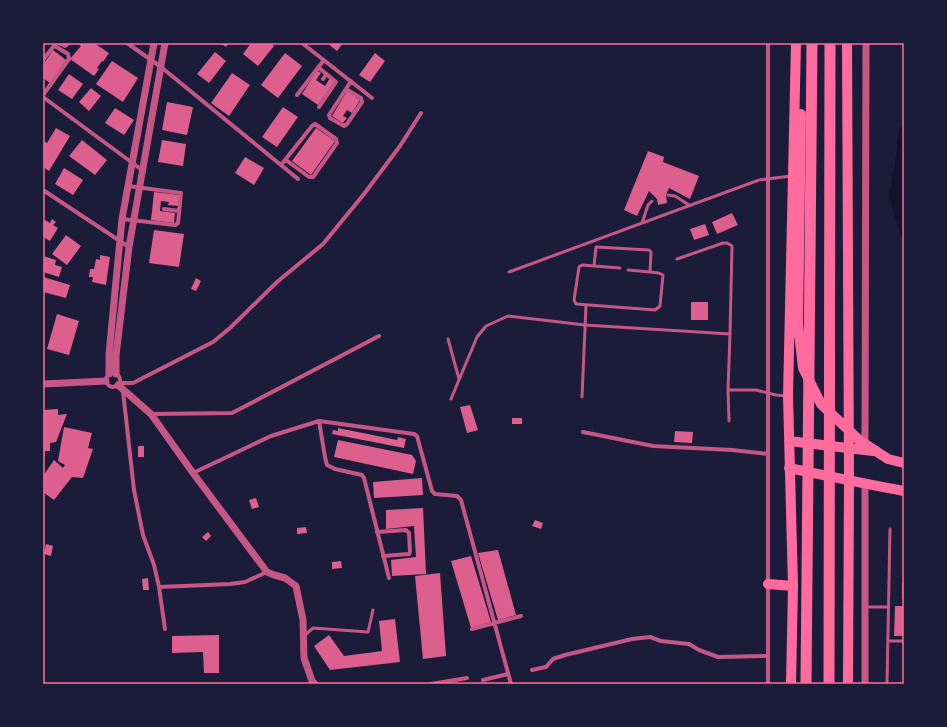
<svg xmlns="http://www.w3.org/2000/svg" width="947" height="727" font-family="Commissioner,sans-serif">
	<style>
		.water { fill: #12122b }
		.building { fill: #dd5f8e }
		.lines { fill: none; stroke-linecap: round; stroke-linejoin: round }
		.service { stroke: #c65784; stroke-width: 3 }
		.minor { stroke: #c65784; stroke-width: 4 }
		.tertiary { stroke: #c65784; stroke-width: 7 }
		.trunk { stroke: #ff6b9d; stroke-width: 10 }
		.motorway { stroke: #ff6b9d; stroke-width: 11 }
		.neatline { fill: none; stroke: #ff6b9d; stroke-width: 1.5 }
	</style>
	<rect width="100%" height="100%" fill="#1b1b3a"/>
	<path class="water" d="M904 124V247L889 196 895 163 899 129Z"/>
	<path class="building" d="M81 43H94L109 53 103 62 102 61 97 68 99 69 94 76 70 59 81 46 79 45Z
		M220 43H229L226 47Z
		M251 43H271L274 46 258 66 243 54Z
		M327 43H343L337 51Z
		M53 50 66 60 50 83 43 78V65Z
		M215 52 226 61 209 83 197 74Z
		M285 53 302 66 278 98 261 85Z
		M375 53 385 61 370 82 359 75Z
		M112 61 138 78 123 102 96 84Z
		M317 71 321 73 316 80 325 86 330 78 334 82 318 105 302 94Z
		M232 73 250 85 229 116 211 103Z
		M69 74 83 84 72 99 58 90Z
		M91 88 101 96 89 111 79 102Z
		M347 91 360 100 352 113 347 110 343 116 347 118 343 123 332 116Z
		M167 102 193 107 187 135 162 130Z
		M283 107 298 117 277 147 262 137Z
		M115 108 134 120 124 135 105 123Z
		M56 128 70 136 49 171 43 167V141L47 143Z
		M316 128 335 141 311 175 292 161Z
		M82 140 107 160 95 175 69 156Z
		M162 140 186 144 183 166 158 162Z
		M648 151 664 157 663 162 699 176 690 199 669 188 666 195 667 203 658 205 657 199 649 191 637 216 624 210Z
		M245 157 264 168 254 185 235 173Z
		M64 168 83 180 73 195 55 184Z
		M154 192 180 195 179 206 168 205 169 202 161 201 160 211 175 213 174 223 151 220Z
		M732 213 738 225 717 234 712 222Z
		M52 219 56 222 53 225 58 228 50 241 43 237V223L45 220 50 223Z
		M705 224 709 235 694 240 690 229Z
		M154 230 184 234 179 267 149 263Z
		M66 235 81 246 67 265 52 254Z
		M100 255 110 257 106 285 92 282 93 277H89L90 269H94L96 259 100 260Z
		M43 256 56 260 55 265 62 267 59 277 43 272Z
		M43 277 70 285 66 298 43 292Z
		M196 278 201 281 196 291 191 289Z
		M691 302H708V320H691Z
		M57 314 79 321 69 355 47 349Z
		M470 405 478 430 467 433 460 407Z
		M58 409V415L67 414 56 442 50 443V451H45V456H43V410Z
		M512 418H522V424H512Z
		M64 427 92 433 88 448 93 449 83 478 72 477 54 500 43 492V476L54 460 63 468 65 465 58 461Z
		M338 428 397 440 398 437 406 439 404 448 332 434 333 430 338 431Z
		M675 431 693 432 692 443 674 442Z
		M338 440 412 455 416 461 413 474 334 457Z
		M138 446H144V457H138Z
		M422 478 423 495 374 498 373 482Z
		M256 498 259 507 252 509 249 500Z
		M423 508 426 574 392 576 391 560 416 557 414 526 386 529V510Z
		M535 520 543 523 541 529 532 526Z
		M306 527 307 533 297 534V528Z
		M208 532 211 536 206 541 202 537Z
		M46 544 53 546 51 556 44 554Z
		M498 550 516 615 498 620 478 553Z
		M471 556 491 622 471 628 451 561Z
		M341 561 342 568 332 569V562Z
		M440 573 446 656 423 659 415 576Z
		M148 578 149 590H143L142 579Z
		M902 583H904V599H902Z
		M895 606H904V636H894Z
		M395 619 400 662 330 670 314 646 329 635 344 656 382 651 379 621Z
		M219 635V673H204L203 652 172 653V636Z"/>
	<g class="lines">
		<path class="service" d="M668 195 675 196 689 205
			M642 223 648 205 652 201
			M596 247 649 250 651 252 650 272 659 273 663 275 660 306 655 310 576 304 574 300 579 267 582 265 594 266Z
			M677 259 723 243H727L732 246 730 334
			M594 266 620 268
			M628 270 650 272
			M509 272 759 180 791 176
			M448 339 459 379
			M728 390 729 421
			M582 397 586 305
			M451 399 477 337 486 326 508 316 585 325 730 334 728 390H756L776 395 787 396
			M865 607H888
			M305 635 313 628 368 632 373 610
			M888 641H904
			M887 684 890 529"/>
		<path class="minor" d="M59 43 65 46 69 43
			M127 43 161 67 298 179
			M302 43 372 98
			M768 43V684
			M43 60 53 47 55 46 68 54 69 59 43 95
			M318 67 336 82 319 107
			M323 79 327 74
			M346 89 361 98 362 102 347 124 344 126 330 118 329 115 346 89 351 81
			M297 95 324 60
			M43 97 142 170
			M281 165 312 126 315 124 336 139 337 143 313 177H309L286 160
			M43 190 129 247
			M164 209 179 211
			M122 219 175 225 178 223 181 193 128 186
			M106 380a7 7 0 1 1 14 0a7 7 0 1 1-14 0Z
			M120 383H133L213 342 230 328 277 282 323 244 364 194 400 146 421 113
			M123 391 134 490 143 535 154 565 159 587 165 629
			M151 414 232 413 379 336
			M319 421 325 457 327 465 335 469 362 475 364 478 389 578
			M583 432 653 446 732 450 768 454
			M193 473 271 436 319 421 414 434 417 436 432 491 435 494 457 496 461 500 511 684
			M377 532 406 530 409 533 410 552 409 554 383 556
			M159 587 230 584 245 582 267 572
			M472 629 521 616
			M532 670 546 667 553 659 565 655 632 639 650 637 661 641 689 644 699 650 718 657 768 656
			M483 680 508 674
			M431 684 467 678"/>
		<path class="tertiary" d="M109 374V354L122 219 154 43
			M116 374V355L129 247 165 43
			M43 384 106 381
			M118 385 151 414 193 473 267 572 274 575 285 578 296 586 303 620 304 658 312 681 315 684
			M865 446 866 43
			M865 484V684"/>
		<path class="trunk" d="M847 43 849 480 848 684
			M801 114 798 324 803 368 821 404 859 440 888 459 904 463
			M789 441 873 451
			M789 468C828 476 866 484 904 491
			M768 584 793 586
			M791 684 793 586 788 396 796 43"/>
		<path class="motorway" d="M806 684 812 43
			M829 684 830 43"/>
	</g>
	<rect width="947" height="727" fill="none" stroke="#1b1b3a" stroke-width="88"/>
	<rect x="44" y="44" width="859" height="639" class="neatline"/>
</svg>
